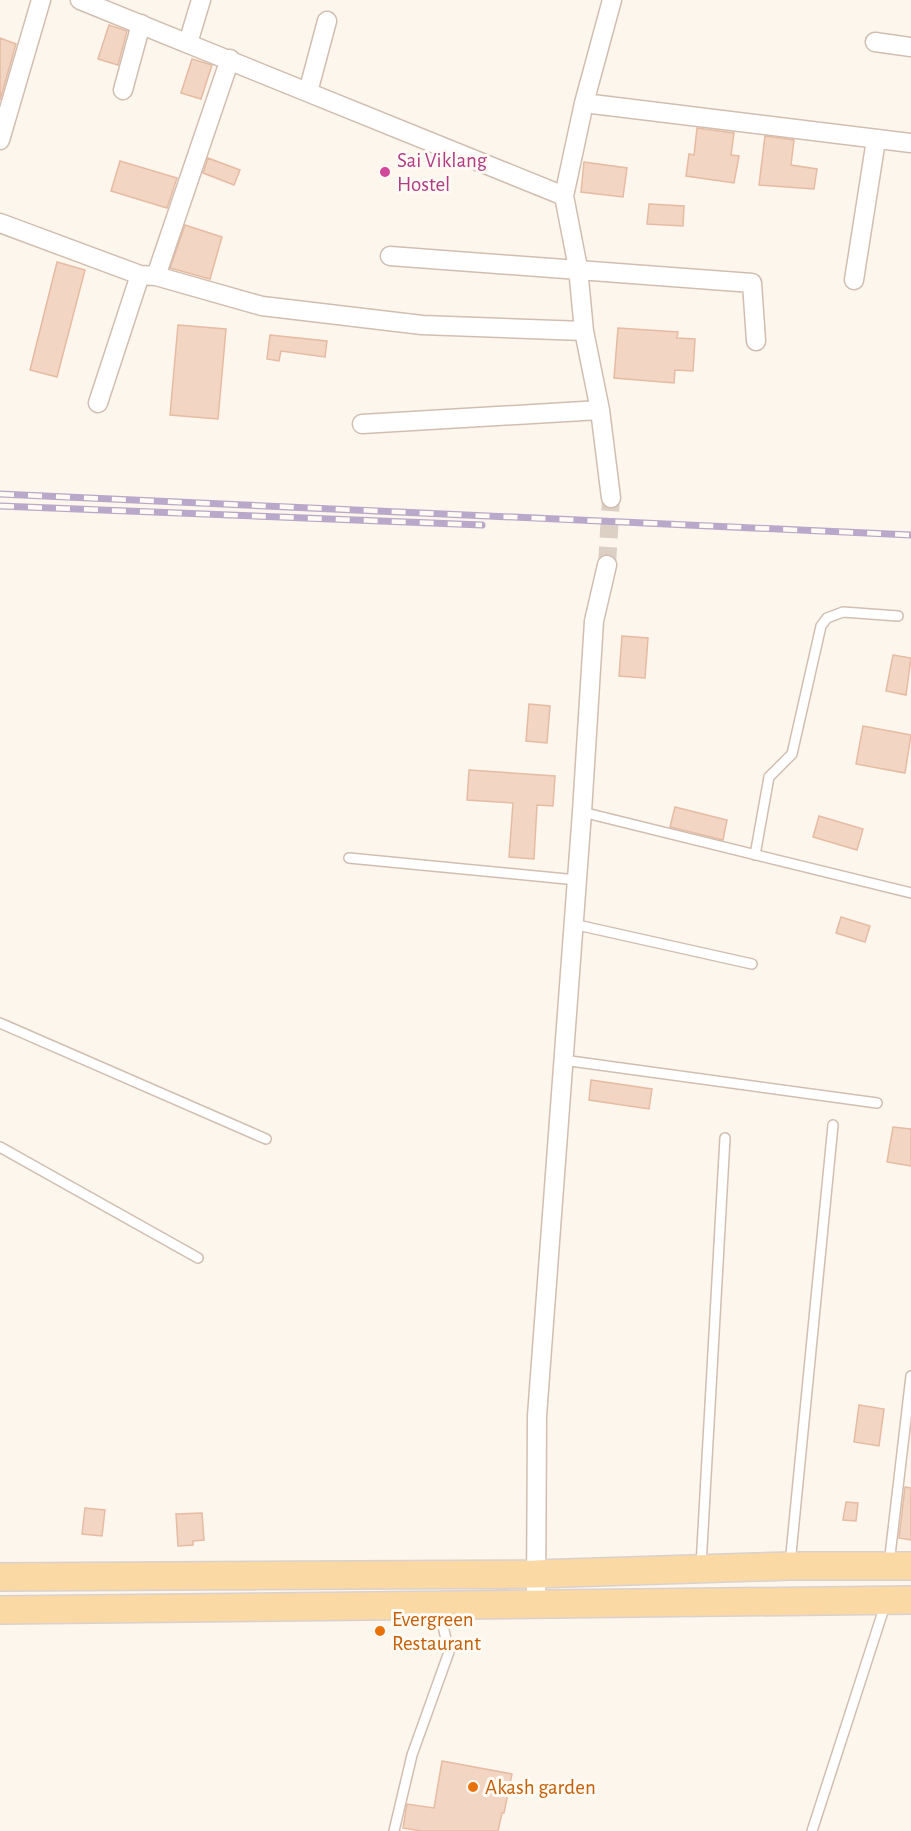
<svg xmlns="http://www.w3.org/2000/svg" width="911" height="1831" font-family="'Alegreya Sans',sans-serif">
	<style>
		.building { fill: #f3d5c3; stroke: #e6bba3; stroke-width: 1.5 }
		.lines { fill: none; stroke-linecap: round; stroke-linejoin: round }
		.street-tunnel { stroke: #dcd0c4; stroke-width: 18; stroke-dasharray: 18 9; stroke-linecap: butt }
		.lane-casing { stroke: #d1beb0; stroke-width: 12 }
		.street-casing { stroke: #d1beb0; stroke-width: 21 }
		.primary-casing { stroke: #dad1cd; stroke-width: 30 }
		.lane { stroke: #fff; stroke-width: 9 }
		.street { stroke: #fff; stroke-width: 18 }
		.primary { stroke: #fbd9a5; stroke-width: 27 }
		.rail-casing { stroke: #b9a8c9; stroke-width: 7 }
		.rail { stroke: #fffaf3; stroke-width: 4.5; stroke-dasharray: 14; stroke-linecap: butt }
		.hotel-dot { fill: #d1479c; stroke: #fffaf3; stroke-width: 2 }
		.food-dot { fill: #e8710a; stroke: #fffaf3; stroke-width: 2 }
		.labels { text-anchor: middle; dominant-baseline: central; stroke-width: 6; stroke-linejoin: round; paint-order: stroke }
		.hotel-label { font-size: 21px; fill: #b23c85; stroke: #fffaf3; text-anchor: start }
		.food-label { font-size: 21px; fill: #c56008; stroke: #fffaf3; text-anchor: start }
	</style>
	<rect width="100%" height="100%" fill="#fdf6ec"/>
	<path class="building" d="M109 25 127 31 118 65 98 59Z
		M0 38 16 44 0 100Z
		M192 59 212 65 201 99 181 93Z
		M697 128 734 133 731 155 739 156 734 183 686 176 689 154 694 155Z
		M765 136 794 140 791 165 817 169 814 189 759 185Z
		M208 158 240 170 234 185 203 173Z
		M120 161 177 178 167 208 111 191Z
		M584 162 627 168 623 197 581 192Z
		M649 204 684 206 683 226 647 224Z
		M185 225 222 237 210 279 170 268Z
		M57 262 85 270 57 377 30 370Z
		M178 325 226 329 218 419 170 415Z
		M618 328 678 332 677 338 695 339 693 371 675 370 674 383 614 378Z
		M270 335 327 341 325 357 281 351 279 361 267 359Z
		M622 636 648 638 645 678 619 676Z
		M893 655 911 658 906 695 886 691Z
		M529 704 550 706 547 743 526 741Z
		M863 726 911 735 905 773 856 764Z
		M469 770 555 776 553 806 537 805 534 859 509 857 513 803 467 800Z
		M675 807 727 820 723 840 670 827Z
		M819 816 863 829 857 850 813 837Z
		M841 917 870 926 865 942 836 933Z
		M591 1080 652 1089 649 1109 589 1100Z
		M893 1127 911 1129V1166L887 1162Z
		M859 1405 884 1409 879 1446 854 1442Z
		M905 1487 911 1488V1540L899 1538Z
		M846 1502 858 1503 856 1521 843 1520Z
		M85 1508 105 1510 102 1536 82 1534Z
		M202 1513 204 1540 193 1541V1545L178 1546 176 1514Z
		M442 1761 512 1774 504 1813H502L498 1831H421L403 1828 407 1804 434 1808Z"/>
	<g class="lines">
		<path class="street-tunnel" d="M607 565 611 498"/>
		<g class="lane-casing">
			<path id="lane" d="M582 812 911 893
				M755 855 769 777 792 754 821 626 827 618 843 612 898 616
				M349 858 577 880
				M573 924 752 964
				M0 1023 266 1139
				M563 1060 877 1103
				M0 1147 198 1258
				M790 1564 833 1125
				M889 1564 911 1376
				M701 1566 725 1138
				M394 1831 412 1755 449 1652 439 1609
				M812 1831 886 1602"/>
		</g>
		<g class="street-casing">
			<path id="street" d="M80 0 564 196
				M875 42 911 47
				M188 43 201 0
				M123 90 141 24
				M308 92 327 21
				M584 103 911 143
				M0 140 41 0
				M0 223 140 275 156 276 262 306 422 325 584 331
				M390 256 752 283 756 341
				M156 276 230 59
				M854 280 876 140
				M98 403 140 275
				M362 424 600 410
				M611 498 600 410 584 331 578 268 564 196 584 103 612 0
				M536 1605 537 1416 582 812 594 621 607 565"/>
		</g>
		<g class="primary-casing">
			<path id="primary" d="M0 1577 535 1574 790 1566H911
				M0 1610 911 1600"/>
		</g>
		<use href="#lane" class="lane"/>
		<use href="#street" class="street"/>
		<use href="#primary" class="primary"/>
		<g class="rail-casing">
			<path id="rail" d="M0 494 911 535
				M0 506 482 525"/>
		</g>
		<use href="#rail" class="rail"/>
	</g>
	<circle class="hotel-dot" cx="385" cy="172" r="6"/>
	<g class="food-dot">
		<circle cx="380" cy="1631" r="6"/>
		<circle cx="473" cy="1787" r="6"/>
	</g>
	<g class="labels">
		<g class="hotel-label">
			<text x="397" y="160">Sai Viklang<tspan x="397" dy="24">Hostel</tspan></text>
		</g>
		<g class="food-label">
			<text x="392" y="1619">Evergreen<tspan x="392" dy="24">Restaurant</tspan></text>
			<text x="485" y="1787">Akash garden</text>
		</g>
	</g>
</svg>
